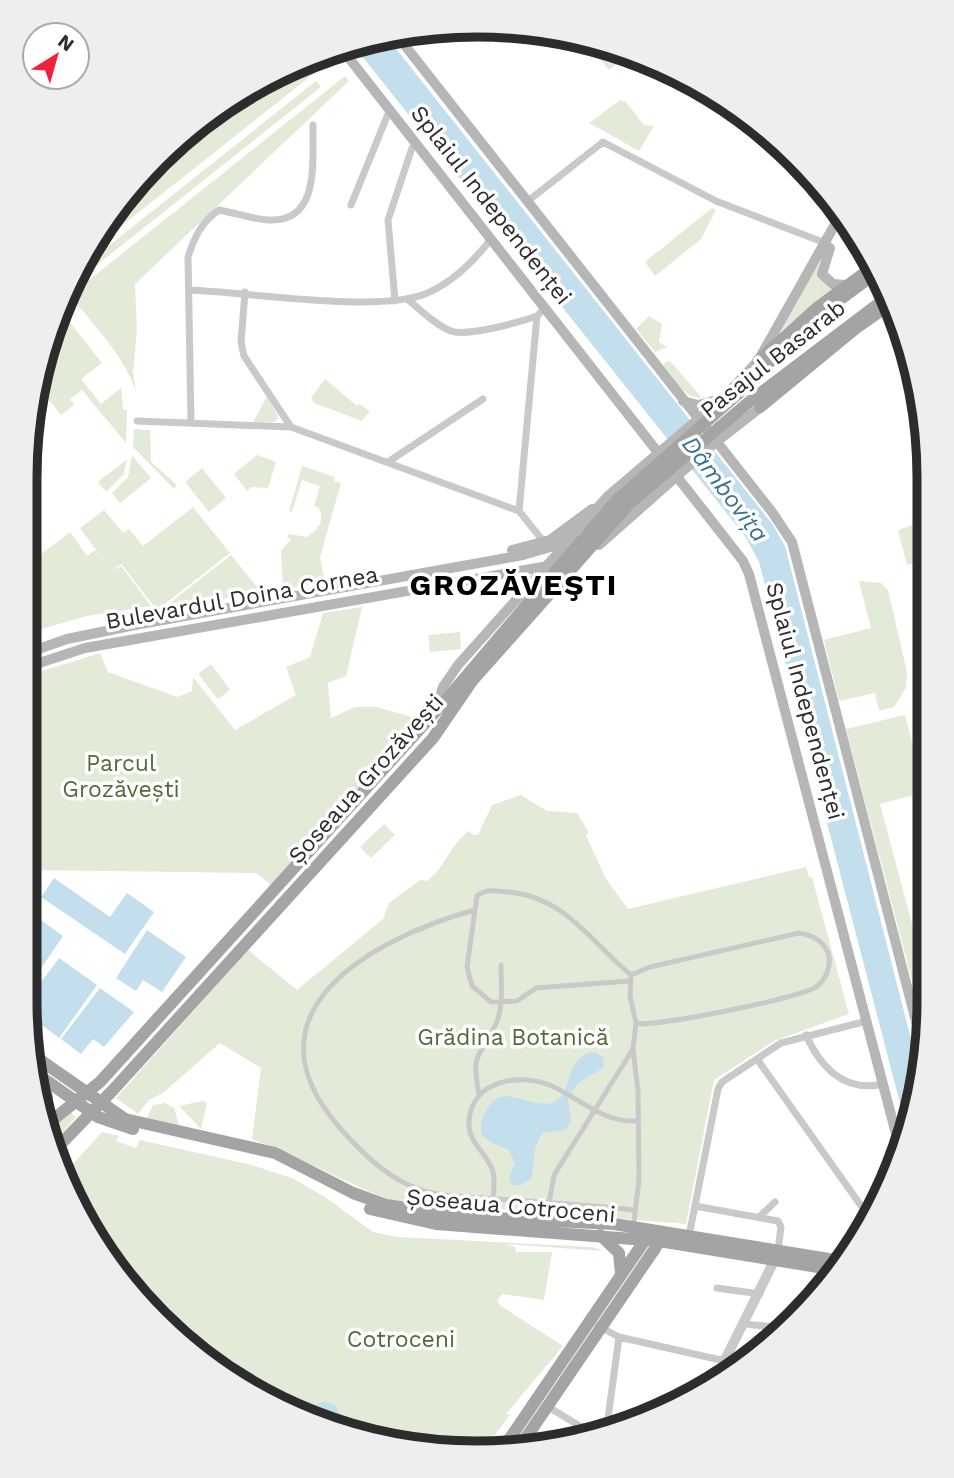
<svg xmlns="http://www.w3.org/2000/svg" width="954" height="1478" font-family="'Work Sans',sans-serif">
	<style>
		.green { fill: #e3ebd8 }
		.water { fill: #c3dfed }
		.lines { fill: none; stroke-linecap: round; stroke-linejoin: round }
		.pedestrian { stroke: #c9c9c9; stroke-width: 5 }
		.minor { stroke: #c9c9c9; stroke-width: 7 }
		.tertiary { stroke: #c9c9c9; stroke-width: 10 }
		.secondary { stroke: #b6b6b6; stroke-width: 10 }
		.primary { stroke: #a4a4a4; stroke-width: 12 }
		.secondary-bridge { stroke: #b6b6b6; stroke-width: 10 }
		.primary-bridge { stroke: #a4a4a4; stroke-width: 12 }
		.labels { text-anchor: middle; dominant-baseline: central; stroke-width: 7; stroke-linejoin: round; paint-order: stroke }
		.street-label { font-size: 23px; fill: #2c2c2c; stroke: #fff }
		.park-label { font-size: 23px; fill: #526a37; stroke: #fff }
		.water-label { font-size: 24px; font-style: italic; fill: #367492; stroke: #fff }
		.district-label { font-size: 30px; font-weight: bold; letter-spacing: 2px; fill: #000; stroke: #fff }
		.rim { fill: none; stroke: #2c2c2c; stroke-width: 9 }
	</style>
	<rect width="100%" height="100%" fill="#fff"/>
	<path class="green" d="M615 47 629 54 609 70 600 59Z
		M329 57 331 60 86 254 126 194 285 69Z
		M345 76 349 81 135 284 137 329 133 372 136 392C125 357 96 328 73 299L74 292Z
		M316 81 321 87 78 280 73 274Z
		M620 100 626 102 644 125 654 126 639 151 589 123Z
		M712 208 716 210 701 239 655 276 645 262Z
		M818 264 834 288 781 331 783 326Z
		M61 311 102 363 81 379 101 404 121 388 123 409 127 410 126 443 82 390 70 399 74 405 61 415 38 386Z
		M649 316 662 324 659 342 667 347 655 352 636 329Z
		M667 361H670L702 398C684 399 674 378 663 365Z
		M325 379 357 406 359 404 370 411 362 421 314 403 311 398Z
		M267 396 279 418 274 422H253Z
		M134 429 150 430 151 462 177 485 174 489 133 447Z
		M132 455 151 478 120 503 112 493 128 477Z
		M257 455 276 462 268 488 252 487 247 491 234 474Z
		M127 459 124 474 106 492 98 482Z
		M302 466 335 477 334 481 341 483 320 557 325 582 283 589 281 551 291 539 287 537 289 534 307 537C318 529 325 522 319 508L314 506 320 486 302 480 292 512 289 511Z
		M202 468 226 498 209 512 185 482Z
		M193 507 230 553 157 610 121 564 112 571 121 566 151 606 87 616 27 633V565L70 532 87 556 95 550 104 561 80 528 104 510 123 533 129 529 143 546Z
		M928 519V560L907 565 898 530Z
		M231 555 261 592 161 610Z
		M859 581 881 583 888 590 907 672 906 688 894 707 879 711 875 693 839 701 824 640 871 628Z
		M362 607 346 676 328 683 331 718 355 707H377L421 720 271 885 256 873 25 870 27 676 100 653 108 672 177 697 192 691 193 677 235 730 296 695 286 667 310 657 323 613Z
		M460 632 461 649 430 652 428 635Z
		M211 664 230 690 218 699 198 674Z
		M905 715 925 792 880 804 915 935 926 933V1034L846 729Z
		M521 795 547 811 577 813 589 833 586 835 606 879 628 909 806 867 809 877H812L849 1014 774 1041 714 1080 686 1224 391 1200C344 1183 300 1156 252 1139L261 1068 220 1043 163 1093 149 1100 138 1114 116 1098 248 950 297 990 383 919 389 903 420 880 428 881C445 866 451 844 469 831L473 835H478L492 805Z
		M384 824 395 835 371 858 360 847Z
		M202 1101 207 1103 201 1129 179 1106Z
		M165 1103 174 1108 179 1125 147 1118 153 1105Z
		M70 1112 76 1117 49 1148 46 1130Z
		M102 1132 119 1136 116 1141 136 1148 140 1140 252 1165 292 1178 325 1197 373 1232 398 1237 593 1247 603 1251 506 1244 515 1247 516 1252H552L544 1300 502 1294 497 1301 501 1306 563 1346 506 1414 510 1415 492 1439 489 1438 477 1450 448 1453 331 1429 201 1360 101 1253 63 1175Z"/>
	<path class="water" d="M390 41 773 525 785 546 921 1078 907 1130 759 562 745 536 357 50Z
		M54 878 110 917 127 893 154 912 125 954 41 897Z
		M41 920 63 936 38 973 25 963V922L34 928Z
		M147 930 186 957 162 992 143 980 136 991 116 978Z
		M59 958 97 985 59 1038 27 1014 25 1004Z
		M100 988 134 1012 104 1047 93 1039 81 1054 61 1039Z
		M594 1052 604 1058 603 1068 578 1083 568 1098 571 1122 565 1130 542 1133 535 1148 532 1177 522 1185H512L509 1179 515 1163 509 1150 493 1144 482 1135C479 1124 482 1118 487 1109 503 1081 529 1109 551 1103 575 1096 562 1057 594 1052Z
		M323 1401 335 1405 341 1417 319 1423 309 1414 311 1408Z"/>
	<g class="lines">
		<path class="pedestrian" d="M474 910C372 939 238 1012 340 1128 364 1155 389 1180 424 1191 447 1198 475 1197 498 1199 545 1202 590 1205 635 1210
			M631 975 650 967 799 933C812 935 823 940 828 953 832 965 826 980 816 987 800 998 652 1028 636 1023
			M629 981 536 988 517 1001 491 1002 472 986 467 967 477 896C487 888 496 891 508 892 565 897 590 941 631 975L630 996 636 1023 633 1049 638 1091 639 1180 634 1221
			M479 1094C471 1052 478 1060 495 1026 504 1008 501 984 501 965
			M493 1199C494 1190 495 1180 493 1172 487 1151 467 1144 469 1120 473 1079 522 1072 554 1087 583 1101 604 1123 637 1121
			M549 1203 554 1175 633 1049"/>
		<path class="minor" d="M528 201 603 142 716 201 828 244
			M351 205 390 109
			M189 290C246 292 377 313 425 294 452 283 474 261 491 239
			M245 292 241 342 244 356 291 427
			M407 299C420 309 435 325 451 331 467 337 520 322 537 316
			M395 301 388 220 412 148 418 144
			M137 421 291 427 519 511 544 542
			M191 422 188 257C194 238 202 221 219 210 236 213 252 219 268 220 321 223 312 161 313 125
			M388 462 483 399
			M519 511 537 316 544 309
			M806 1035C821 1068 845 1093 883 1084
			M757 1059 869 1217
			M695 1206 778 1221 781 1227 778 1251
			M759 1217 775 1202
			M689 1236 718 1089 722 1082 781 1043 867 1021
			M717 1288 760 1294
			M745 1324 783 1328
			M598 1326 619 1337 725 1361
			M545 1405 598 1437
			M606 1433 619 1337"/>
		<path class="tertiary" d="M712 1386 777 1255"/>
		<path class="secondary" d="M399 38 772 512 792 542 926 1060
			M345 53 743 561 749 574 901 1153
			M830 248 822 274 833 284 846 285
			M683 401 698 405 717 400
			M590 516 608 496 723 398 758 361 838 219
			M599 545 711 446 765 404
			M512 550 550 540 592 509
			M27 653 67 639 135 625 523 555
			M27 667 85 648 548 566
			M436 711 443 687 458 665 575 534"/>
		<path class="primary" d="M758 361 818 307 874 266
			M760 407 856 328 892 303
			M33 1055 125 1119 275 1153 353 1193 386 1205 472 1217 614 1224 841 1261
			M37 1074 98 1117 133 1129
			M39 1078 47 1097 44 1119
			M45 1126 100 1082 447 699 530 601
			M52 1153 113 1090 433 738 472 681 537 608
			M370 1209 436 1224 659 1241 836 1270
			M600 1235 619 1253 621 1274
			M521 1445 656 1247 660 1236
			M504 1447 645 1240 646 1233"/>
		<path class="secondary-bridge" d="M523 555 554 546 603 510"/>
		<path class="primary-bridge" d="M530 601 617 500 739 393 808 323 879 271
			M537 608 628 505 749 402 890 295"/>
	</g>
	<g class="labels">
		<g class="street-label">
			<text transform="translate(491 205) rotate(52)">Splaiul Independenței</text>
			<text transform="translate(773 359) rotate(-38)">Pasajul Basarab</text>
			<text transform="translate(242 598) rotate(-10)">Bulevardul Doina Cornea</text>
			<text transform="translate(805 701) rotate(75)">Splaiul Independenței</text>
			<text transform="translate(366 779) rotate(-48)">Șoseaua Grozăvești</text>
			<text transform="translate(511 1206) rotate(5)">Șoseaua Cotroceni</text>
		</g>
		<g class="park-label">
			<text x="121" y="763">Parcul<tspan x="121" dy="26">Grozăvești</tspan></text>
			<text x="513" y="1037">Grădina Botanică</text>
			<text x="401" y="1339">Cotroceni</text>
		</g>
		<g class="water-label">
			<text transform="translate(725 489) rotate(53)">Dâmbovița</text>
		</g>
		<g class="district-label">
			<text x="514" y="584">GROZĂVEŞTI</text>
		</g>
	</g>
	<path d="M0 0H954V1478H0ZM477 37H477A440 440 0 0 1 917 477V1001A440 440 0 0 1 477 1441H477A440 440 0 0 1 37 1001V477A440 440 0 0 1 477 37Z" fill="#eee" fill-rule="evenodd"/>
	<path class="rim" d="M477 37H477A440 440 0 0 1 917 477V1001A440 440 0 0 1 477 1441H477A440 440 0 0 1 37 1001V477A440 440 0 0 1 477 37Z"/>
	<g transform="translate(56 56) rotate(37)"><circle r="33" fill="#ffffff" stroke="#ababab" stroke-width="2"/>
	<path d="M0-5L12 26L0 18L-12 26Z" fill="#ef223d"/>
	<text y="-10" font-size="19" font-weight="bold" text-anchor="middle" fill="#2c2c2c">N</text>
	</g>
</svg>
